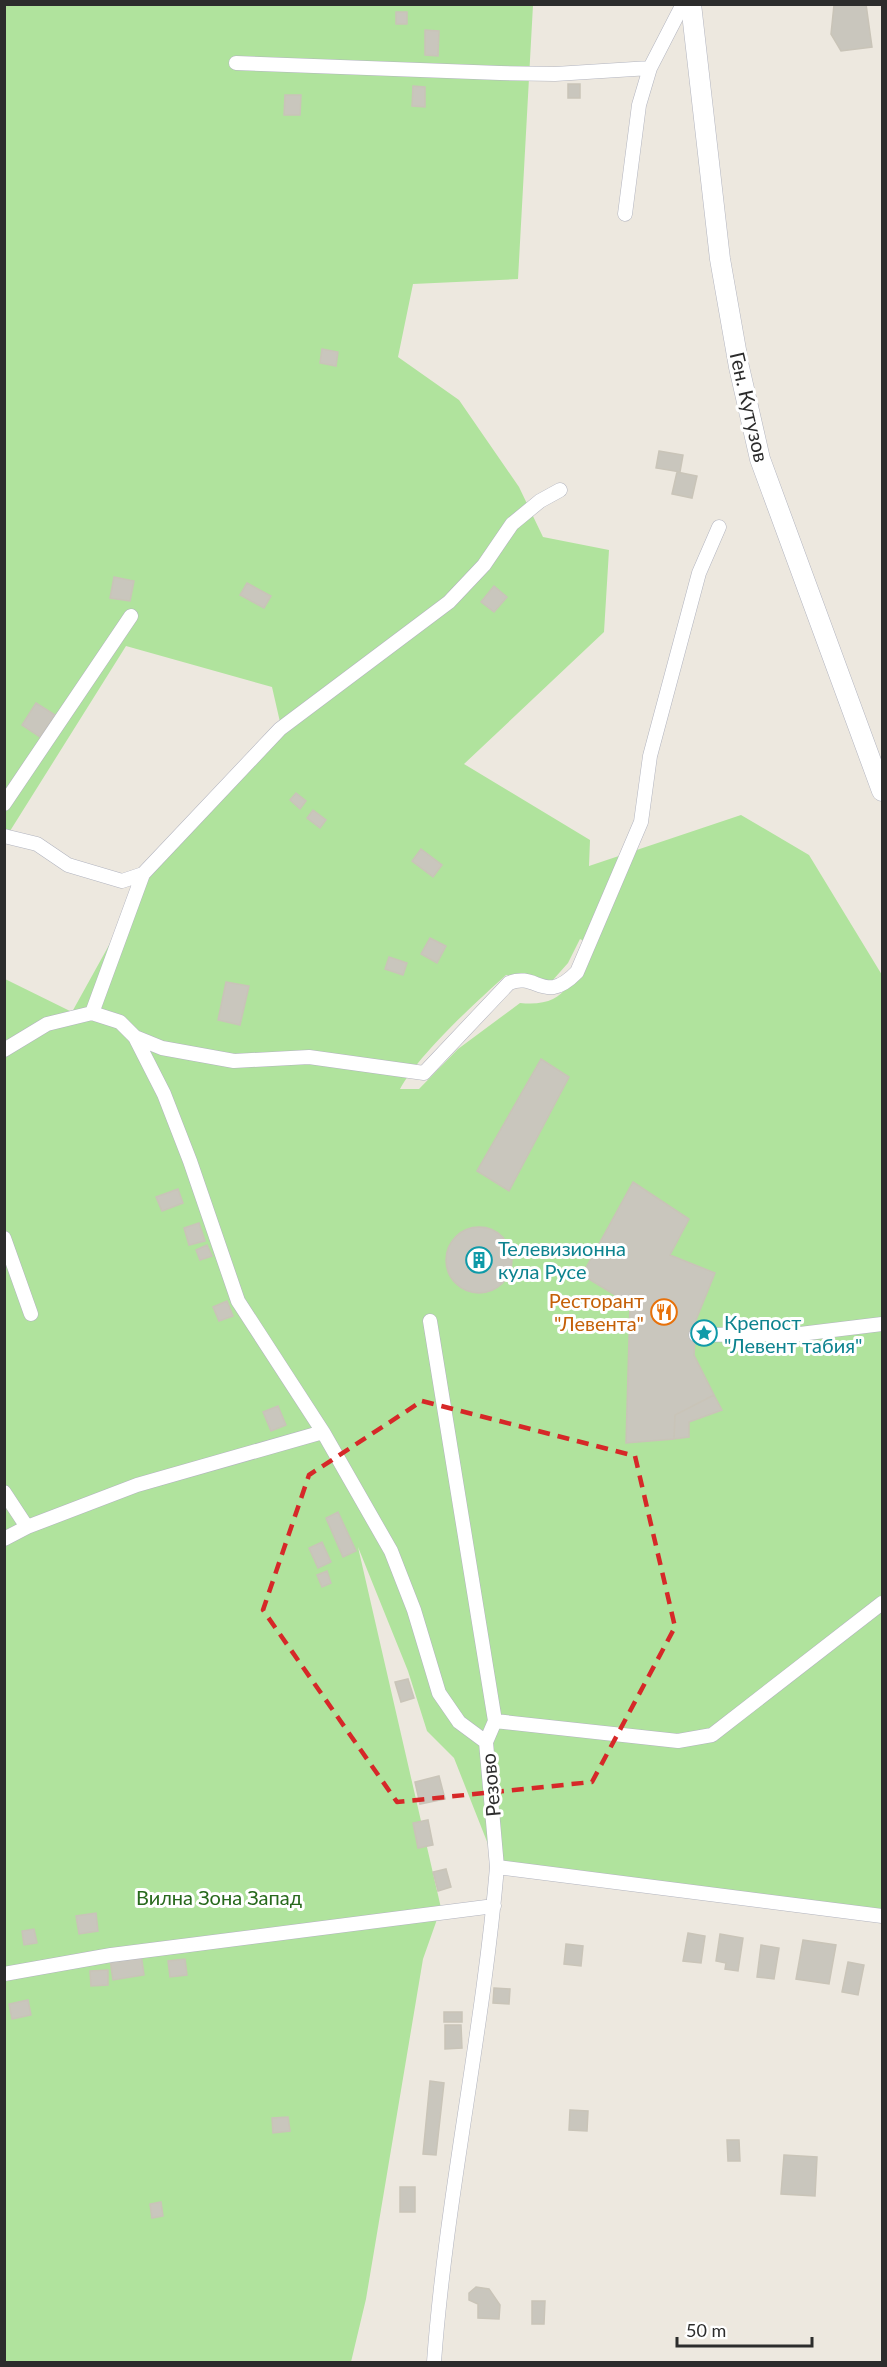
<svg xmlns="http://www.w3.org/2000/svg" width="887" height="2367" font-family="Lato,sans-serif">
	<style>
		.green { fill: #b0e39d; fill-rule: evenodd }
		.building { fill: #c9c6bd; stroke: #c9c4b8; stroke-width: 1.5 }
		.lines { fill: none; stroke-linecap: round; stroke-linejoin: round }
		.street-casing { stroke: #b2b4bf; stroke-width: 15 }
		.secondary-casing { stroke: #b2b4bf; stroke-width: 21 }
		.street { stroke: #fff; stroke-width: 14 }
		.secondary { stroke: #fff; stroke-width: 20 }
		.marked { fill: none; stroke: #d62828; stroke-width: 4.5; stroke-dasharray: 12 8; stroke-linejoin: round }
		.labels { text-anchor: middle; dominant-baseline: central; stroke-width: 6; stroke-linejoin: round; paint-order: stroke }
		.street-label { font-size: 20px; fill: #2c2c2c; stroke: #fff }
		.culture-label { font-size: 20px; fill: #0d838f; stroke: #fff; text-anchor: start }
		.food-label { font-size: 20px; fill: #c56008; stroke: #fff; text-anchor: end }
		.park-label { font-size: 20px; fill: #27691c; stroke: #fff }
	</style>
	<rect width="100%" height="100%" fill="#ede8df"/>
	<path class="green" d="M5 5H533L518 279 413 284 398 357 459 400 519 487 543 537 609 550 604 632 464 764 590 840 589 866 741 815 809 855 882 975V1914L497 1867 454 1758 427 1731 408 1671 358 1547 441 1908 423 1959 366 2299 351 2362H5V979L72 1012 160 853 280 722 272 687 126 646 5 839ZM580 939 588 943C572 980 567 1008 520 1003L458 1049 419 1089H400C419 1054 475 1003 506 975L552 981 568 963Z"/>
	<path class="building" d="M866 4 872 47 841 51 831 34 834 5Z
		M396 12H407V24H396Z
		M425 30 439 31 438 56 425 55Z
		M568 84H580V98H568Z
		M413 86 425 87V107L412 106Z
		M285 95H301L300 115H284Z
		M322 349 338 352 336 366 320 363Z
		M659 451 683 455 680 472 656 468Z
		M677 472 697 476 692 498 672 494Z
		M114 577 134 581 130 601 110 598Z
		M247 583 271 596 264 608 240 595Z
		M494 586 507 597 494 612 481 602Z
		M36 703 55 715 40 737 22 725Z
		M296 793 306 801 300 809 290 800Z
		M313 810 326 820 320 828 307 818Z
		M421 849 442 865 433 877 412 861Z
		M430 938 446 946 437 963 421 954Z
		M389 957 407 963 403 975 385 969Z
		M226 982 249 986 240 1025 218 1020Z
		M541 1059 569 1077 509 1191 477 1171Z
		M633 1182 689 1219 670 1255 715 1273 696 1320 694 1355 714 1395 675 1415 674 1439 626 1443 630 1304 582 1275Z
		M178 1189 183 1203 162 1211 156 1197Z
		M199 1223 205 1241 189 1245 184 1228Z
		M446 1260a33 33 0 1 1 66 0a33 33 0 1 1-66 0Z
		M207 1245 212 1256 200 1260 196 1250Z
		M227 1301 233 1316 219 1321 213 1307Z
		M714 1395 722 1410 689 1422V1437L674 1439 675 1415Z
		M278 1406 286 1425 271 1431 263 1412Z
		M338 1512 356 1551 343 1557 326 1518Z
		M322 1542 331 1562 318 1568 309 1548Z
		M327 1571 331 1583 322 1587 317 1575Z
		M408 1679 414 1698 401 1702 395 1682Z
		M439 1776 445 1799 420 1804 415 1782Z
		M428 1820 433 1845 418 1848 413 1823Z
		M446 1869 451 1887 438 1891 433 1872Z
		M96 1913 98 1931 79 1934 76 1916Z
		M34 1929 37 1943 24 1945 22 1931Z
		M688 1933 705 1936 701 1963 683 1961Z
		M720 1934 743 1938 738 1971 725 1969 726 1963 716 1961Z
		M803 1940 836 1945 829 1984 796 1979Z
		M566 1944 583 1946 581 1966 564 1964Z
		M761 1945 779 1948 774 1979 757 1977Z
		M141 1954 144 1975 113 1980 110 1959Z
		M185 1959 187 1975 170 1977 168 1961Z
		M848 1962 864 1965 858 1995 842 1992Z
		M108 1970V1985L91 1986 90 1971Z
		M494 1988 510 1989 509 2004 493 2003Z
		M28 2000 31 2015 12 2019 9 2004Z
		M444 2012H462V2022H444Z
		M445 2025H461L462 2048 445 2049Z
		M430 2081 444 2083 436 2155 423 2154Z
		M570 2110 588 2111 587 2131 569 2130Z
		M288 2117 290 2131 273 2133 272 2118Z
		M727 2140H739L740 2161H728Z
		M784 2155 817 2157 815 2196 781 2194Z
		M400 2187H415V2212H400Z
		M161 2202 163 2216 152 2218 150 2204Z
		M476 2287 489 2289 500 2305 499 2319 478 2318V2304L469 2300V2293Z
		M532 2301H545L544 2324H532Z"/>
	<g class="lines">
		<g class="street-casing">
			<path id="street" d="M236 63 500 73 555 74 650 68
				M625 214 639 105 650 68 683 4
				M4 804 131 616
				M4 836 37 844 68 865 122 881 143 874 280 729 449 602 484 565 512 524 540 501 560 490
				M143 874 92 1013 120 1022 135 1037 162 1048 234 1061 309 1057 424 1073 509 983C537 971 544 1006 577 972L641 822 650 756 699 573 719 527
				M135 1037 164 1094 190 1161 238 1301 323 1432 391 1551 414 1610 439 1693 459 1722 486 1742
				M4 1050 47 1024 92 1013
				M4 1238 31 1314
				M430 1321 495 1721 486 1742 497 1867 882 1916
				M696 1335 800 1334 882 1324
				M4 1492 27 1527 137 1485 323 1432
				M4 1539 27 1527
				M495 1721 678 1741 712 1735 882 1603
				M4 1974 111 1955 494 1906
				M434 2362C446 2197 483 2033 497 1867"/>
		</g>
		<g class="secondary-casing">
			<path id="secondary" d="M691 4 720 259 739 367 760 459 882 791"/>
		</g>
		<use href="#street" class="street"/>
		<use href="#secondary" class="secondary"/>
	</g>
	<path class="marked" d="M422 1401 635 1456 675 1627 592 1782 397 1802 263 1610 309 1475Z"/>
	<defs>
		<g id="building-ring" transform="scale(1.35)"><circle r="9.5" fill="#fff" stroke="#0f9aa8" stroke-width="1.5"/><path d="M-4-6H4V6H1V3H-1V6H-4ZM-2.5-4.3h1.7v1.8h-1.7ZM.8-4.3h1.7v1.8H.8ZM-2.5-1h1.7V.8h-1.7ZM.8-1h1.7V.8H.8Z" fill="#0f9aa8"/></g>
		<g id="restaurant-ring" transform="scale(1.35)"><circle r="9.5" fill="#fff" stroke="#e8710a" stroke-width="1.5"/><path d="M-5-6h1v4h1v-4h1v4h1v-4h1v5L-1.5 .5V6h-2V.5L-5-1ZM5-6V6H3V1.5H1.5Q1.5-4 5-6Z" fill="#e8710a"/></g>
		<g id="sight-ring" transform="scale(1.35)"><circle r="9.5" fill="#fff" stroke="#0f9aa8" stroke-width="1.5"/><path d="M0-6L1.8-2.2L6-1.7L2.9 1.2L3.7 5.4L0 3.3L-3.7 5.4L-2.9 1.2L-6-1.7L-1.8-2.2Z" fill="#0f9aa8"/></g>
	</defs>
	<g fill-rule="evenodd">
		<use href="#building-ring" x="479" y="1260"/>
		<use href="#restaurant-ring" x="664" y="1312"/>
		<use href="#sight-ring" x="704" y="1333"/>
	</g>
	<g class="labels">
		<g class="street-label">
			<text transform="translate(750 407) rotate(77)">Ген. Кутузов</text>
			<text transform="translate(490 1785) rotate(-95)">Резово</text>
		</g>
		<g class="culture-label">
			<text x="498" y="1248">Телевизионна<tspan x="498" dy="23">кула Русе</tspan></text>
			<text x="724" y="1322">Крепост<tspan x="724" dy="23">"Левент табия"</tspan></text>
		</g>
		<g class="food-label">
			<text x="644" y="1300">Ресторант<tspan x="644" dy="23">"Левента"</tspan></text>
		</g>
		<g class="park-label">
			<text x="219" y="1897">Вилна Зона Запад</text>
		</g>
	</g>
	<rect width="887" height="2367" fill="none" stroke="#2c2c2c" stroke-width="12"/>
	<path d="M677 2337v9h135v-9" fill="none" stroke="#2c2c2c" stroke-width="3"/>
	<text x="686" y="2337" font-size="18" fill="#2c2c2c" stroke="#ffffff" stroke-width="4.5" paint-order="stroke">50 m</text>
</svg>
